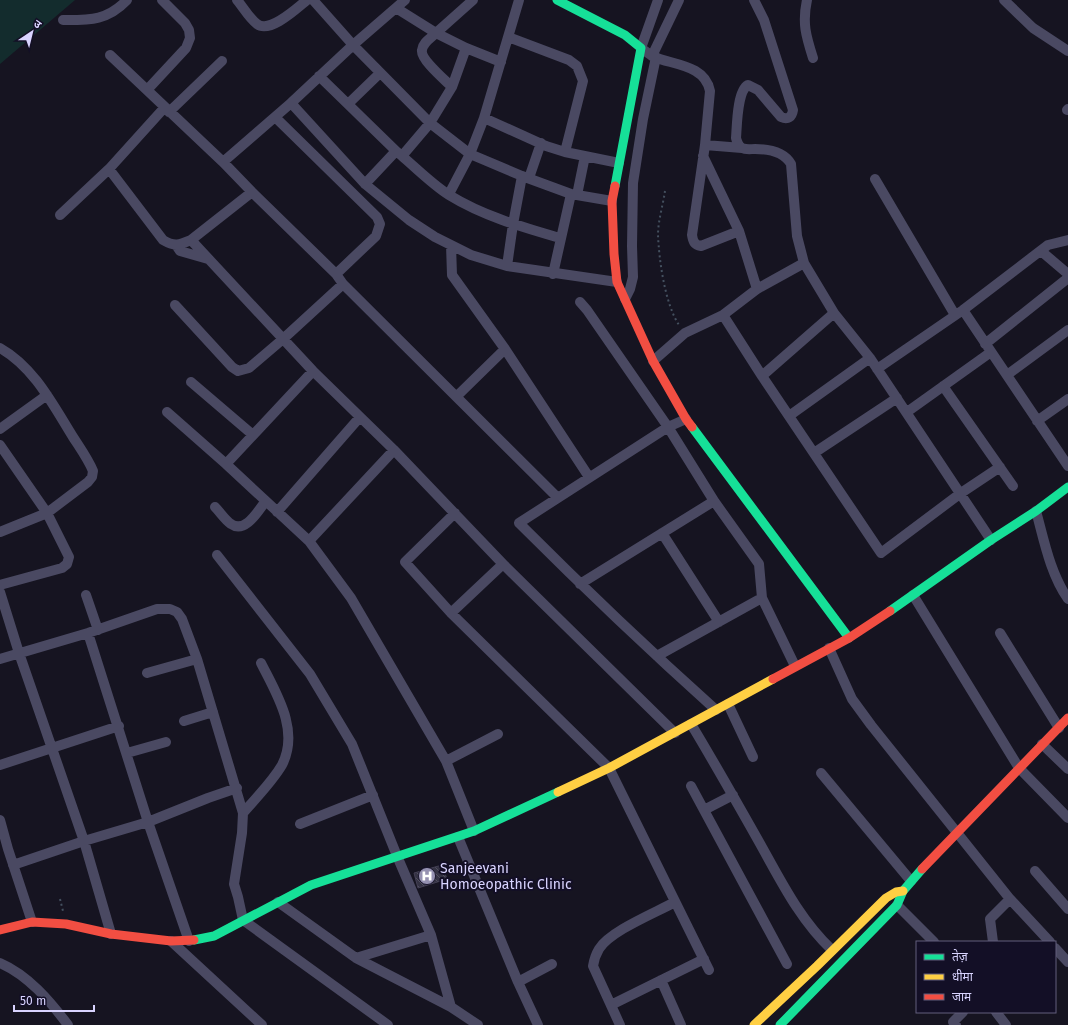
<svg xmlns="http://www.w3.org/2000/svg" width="1068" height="1025" font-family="'Fira Sans','Noto Sans Devanagari',sans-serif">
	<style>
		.green { fill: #132c2d }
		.building { fill: url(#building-back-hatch); stroke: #433f54 }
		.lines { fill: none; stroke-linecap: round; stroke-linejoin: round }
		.path { stroke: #44505f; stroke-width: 2; stroke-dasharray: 2 3; stroke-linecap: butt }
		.street { stroke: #4a4962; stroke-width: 10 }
		.fast { stroke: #16e098; stroke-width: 9 }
		.slow { stroke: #ffcf43; stroke-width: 9 }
		.jam { stroke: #f24e42; stroke-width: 9 }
		.labels { text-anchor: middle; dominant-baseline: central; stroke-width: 4; stroke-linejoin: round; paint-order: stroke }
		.poi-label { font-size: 14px; fill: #d9d4ff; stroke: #130f26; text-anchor: start }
	</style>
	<defs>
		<pattern id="building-back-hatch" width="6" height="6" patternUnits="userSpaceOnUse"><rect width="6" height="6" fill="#343243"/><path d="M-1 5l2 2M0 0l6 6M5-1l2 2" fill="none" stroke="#514f5f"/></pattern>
	</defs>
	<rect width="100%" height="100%" fill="#161421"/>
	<path class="green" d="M0 0H75L0 64Z"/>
	<path class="building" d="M442 865 447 879 418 888 414 873Z"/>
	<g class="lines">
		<path class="path" d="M665 191C663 205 658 221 658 235 659 260 665 304 679 325
			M60 899 63 911"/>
		<path class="street" d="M237 0C243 7 249 18 257 24 270 34 297 8 307 0
			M313 0 353 45 430 123 470 154 522 176 571 194 612 201
			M405 0 353 45 291 103 365 184 409 220 435 237 471 255 507 266 617 282
			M473 0 436 33 466 48 501 62
			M519 0 484 118 546 146 565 152 619 163
			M658 0 641 48C645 51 649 54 654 57 674 65 705 65 710 91L705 145 692 235C693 241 694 245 701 246L739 231
			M754 0 764 20 793 110C792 117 788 120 781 117L758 90 748 85C737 91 737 126 736 138 737 142 738 146 742 148 746 150 751 149 755 149 769 149 784 152 791 164L797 236 804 263 834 313 870 358 991 540
			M807 0C802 23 806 36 813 58
			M1004 0 1033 28 1068 51
			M396 8 436 33C431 38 423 42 422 50 420 59 445 80 452 87
			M63 20C89 20 107 21 127 0
			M508 37 569 60 577 66 583 81 565 152
			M110 55 223 162 252 192 336 274 343 284 558 498
			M652 56 679 0
			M319 76 396 151
			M147 90 186 48 190 38 189 30 185 23 162 0
			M348 104 380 73
			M1067 110 1068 109
			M169 112 222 61
			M275 117 377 217 380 224 376 236 336 274
			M705 145 742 148
			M402 156C417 169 433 185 449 195 483 216 522 227 560 238
			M703 156 739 231 757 289
			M223 162 291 103
			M109 169 163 240C175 247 179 245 191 240L252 192
			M529 178 541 143
			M875 179 955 315
			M365 184 396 151 402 156 430 123 452 87 466 48
			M449 194 470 154 484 118
			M577 195 585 156
			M60 215 109 169 165 107
			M191 240 313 371 394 450 503 564 675 733
			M176 245 180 251 208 259
			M451 245 452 275 505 349 589 477
			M1041 251 1068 274
			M507 266 513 224 522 176
			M553 274 571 194
			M625 299 630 289 633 277 632 246 633 183 643 119 656 57
			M580 302 587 310 668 427 714 501 759 564 762 598 795 666
			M175 305 232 367 238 371 249 368 283 339 343 284
			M963 310 1068 466
			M723 315 762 376 881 553 961 493 1000 467
			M985 344 1068 278
			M0 348C34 367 53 405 73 437 80 448 88 459 93 471L92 477 88 482 47 513 0 532
			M653 361 685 333 723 315 757 289 804 263
			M877 369 963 310 1048 245 1068 240
			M1007 375 1068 330
			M762 376 834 313
			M191 382 253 435
			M943 386 1013 486
			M457 396 505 349
			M167 412 226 464 309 541 351 598 446 761 474 831
			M907 412 991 352
			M789 416 870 358
			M686 419 668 427 519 523C583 587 648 649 716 710
			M1037 421 1068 399
			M0 429 47 395
			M0 445 47 513 69 557 67 564 62 568 0 585
			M814 453 897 398
			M226 464 313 371
			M215 507C220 512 225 520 231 524 245 534 258 511 265 502
			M1036 511C1044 540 1050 573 1068 599
			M277 512 360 417
			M455 513 405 562 451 613 609 768 709 970
			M662 533 719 622
			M309 541 394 450
			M217 555 310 674 352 744 397 856 431 935 451 1007
			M580 584 714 501
			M0 592 19 653 84 841 111 934
			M86 595 98 630
			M913 595 1019 768 1068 818
			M451 613 503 564
			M88 633 148 822 189 941
			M1000 633 1059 728
			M829 648 852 699 871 725 1010 899 1050 942
			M657 656 762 598
			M0 659 88 633 157 609H170L177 612 182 619 197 659 243 813 242 833 234 884 238 897 243 920 388 1025
			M147 673 197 659
			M728 704 753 757
			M184 721 213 712
			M691 724C714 762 736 801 758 840 780 879 799 919 832 950
			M1042 744 1068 769
			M127 753 166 742
			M446 761 498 734
			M0 765 119 726
			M821 773 911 881
			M691 786 787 964
			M704 810 733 795
			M243 813C256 798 272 782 282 765 300 730 276 693 261 663
			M0 820 8 849 32 922
			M300 824 373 795
			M458 837 518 982 538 1025
			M13 865 84 841 148 822 208 798 237 788
			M1035 871 1068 909
			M278 902 356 958 451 1007 478 1025
			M897 905 934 942
			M171 941 262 1025
			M993 942 990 919 1010 899
			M1055 948 1068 962
			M356 958 431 935
			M0 963C28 975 50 1001 68 1025
			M661 980 681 1025
			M518 982 552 964
			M611 1005 704 959
			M996 1012 1006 1025
			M620 1025 593 966C594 960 596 954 599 949 610 931 655 913 675 902
			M956 1025 953 1022 963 1012"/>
		<path class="fast" d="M557 0 625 35 641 48 615 186
			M692 427 849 638
			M890 611 991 540 1036 511 1068 487
			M194 940 214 936 311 885 474 831 558 792
			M780 1025 897 905 903 891 922 869"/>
		<path class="slow" d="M558 792 609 768 773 679
			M754 1025 817 966 886 898 896 892 903 891"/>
		<path class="jam" d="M615 186 612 201 614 254 617 282 653 361 686 419 692 427
			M773 679 849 638 890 611
			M922 869 1068 718
			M0 930 32 922 66 924 111 934 171 941 194 940"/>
	</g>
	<defs>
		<g id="hospital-disc" transform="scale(0.9)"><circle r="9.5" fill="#9591b1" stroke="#130f26"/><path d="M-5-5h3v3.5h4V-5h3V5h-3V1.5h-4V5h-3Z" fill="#fff"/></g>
	</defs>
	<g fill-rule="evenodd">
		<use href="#hospital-disc" x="427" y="876"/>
	</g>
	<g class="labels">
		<g class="poi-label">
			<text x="440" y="868">Sanjeevani<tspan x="440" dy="16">Homoeopathic Clinic</tspan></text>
		</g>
	</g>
	<rect x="916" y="941" width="140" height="72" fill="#130f26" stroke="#625e7d"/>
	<rect x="924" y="954" width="20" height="6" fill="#16e098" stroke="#625e7d"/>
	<text x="952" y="961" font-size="12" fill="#d9d4ff">तेज़</text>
	<rect x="924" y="974" width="20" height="6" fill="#ffcf43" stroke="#625e7d"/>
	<text x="952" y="981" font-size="12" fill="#d9d4ff">धीमा</text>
	<rect x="924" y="994" width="20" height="6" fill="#f24e42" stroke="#625e7d"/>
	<text x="952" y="1001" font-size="12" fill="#d9d4ff">जाम</text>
	<g transform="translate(32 32) rotate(35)" stroke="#130f26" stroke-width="3" paint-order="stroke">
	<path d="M0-3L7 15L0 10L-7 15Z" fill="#d9d4ff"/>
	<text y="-6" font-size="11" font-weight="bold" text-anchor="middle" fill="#d9d4ff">उ</text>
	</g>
	<path d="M14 1005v6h80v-6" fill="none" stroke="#d9d4ff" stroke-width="2"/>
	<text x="20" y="1005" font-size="12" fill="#d9d4ff" stroke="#130f26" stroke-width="3" paint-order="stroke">50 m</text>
</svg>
